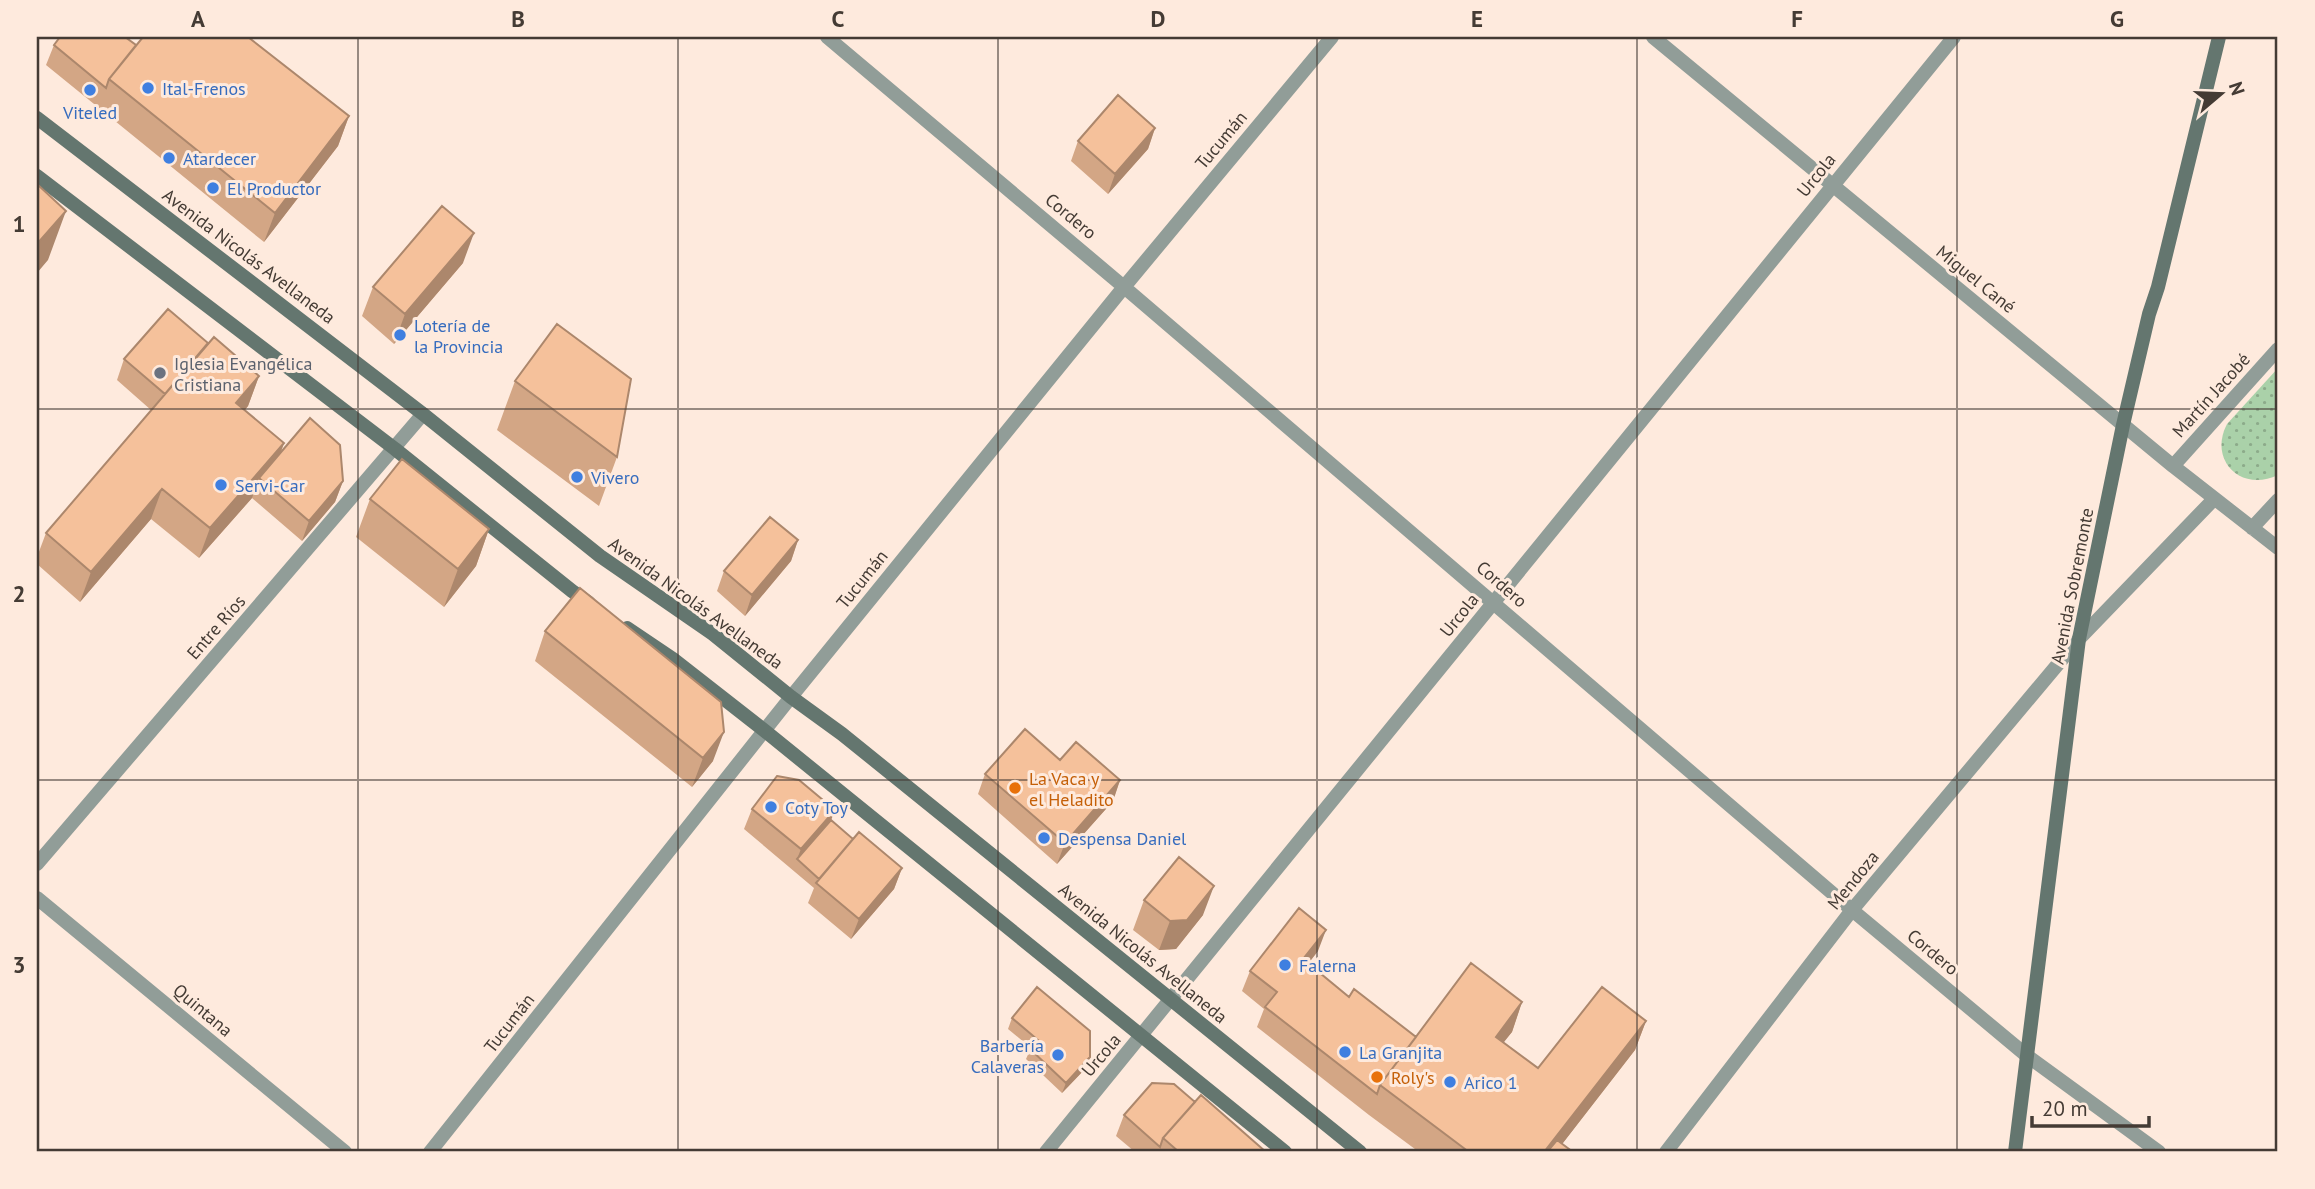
<svg xmlns="http://www.w3.org/2000/svg" width="2315" height="1189" font-family="'PT Sans',sans-serif">
	<style>
		.green { fill: url(#green-dots) }
		.lines { fill: none; stroke-linecap: round; stroke-linejoin: round }
		.street { stroke: #919d98; stroke-width: 14 }
		.secondary { stroke: #64766f; stroke-width: 14 }
		.wall { fill: #d3a685 }
		.shaded-wall { fill: #ac876c }
		.building { fill: #f5c19b; stroke: #ac876c; stroke-width: 2 }
		.grid { fill: none; stroke: #443b34; stroke-width: 2; stroke-opacity: 0.55 }
		.shop-dot { fill: #3f7fe0; stroke: #feeadd; stroke-width: 2.5 }
		.worship-dot { fill: #6b7280; stroke: #feeadd; stroke-width: 2.5 }
		.food-dot { fill: #e8710a; stroke: #feeadd; stroke-width: 2.5 }
		.labels { text-anchor: middle; dominant-baseline: central; stroke-width: 6; stroke-linejoin: round; paint-order: stroke }
		.shop-label { font-size: 18px; fill: #366cbe; stroke: #feeadd; text-anchor: start }
		.street-label { font-size: 18px; fill: #443b34; stroke: #feeadd }
		.worship-label { font-size: 18px; fill: #5b616d; stroke: #feeadd; text-anchor: start }
		.food-label { font-size: 18px; fill: #c56008; stroke: #feeadd; text-anchor: start }
		.neatline { fill: none; stroke: #443b34; stroke-width: 2.5 }
		.grid-label { font-size: 23px; text-anchor: middle; font-weight: bold; fill: #443b34 }
	</style>
	<defs>
		<pattern id="green-dots" width="8" height="8" patternUnits="userSpaceOnUse" patternTransform="scale(1.75)"><rect width="8" height="8" fill="#aad1a9"/><path d="M2 2h.1M6 6h.1" fill="none" stroke="#8cab8a" stroke-width="1.8" stroke-linecap="round"/></pattern>
	</defs>
	<rect width="100%" height="100%" fill="#feeadd"/>
	<path class="green" d="M2278 368V475C2241 493 2208 460 2227 424Z"/>
	<g class="lines">
		<path class="street" d="M827 37 1124 287 1852 910 2026 1055 2159 1152
			M1653 37 2173 466 2278 548
			M2173 466 2278 349
			M2252 528 2278 500
			M37 864 423 414
			M37 898 345 1152
			M430 1152 791 697 1124 287 1332 37
			M1046 1152 1954 37
			M1666 1152 1852 910 2079 639 2214 499"/>
		<path class="secondary" d="M37 118 423 414 600 556 713 634 791 697 842 734 1360 1152
			M37 176 395 449 572 591 589 603
			M627 628 673 659 765 731 1285 1152
			M2015 1152 2079 639 2123 425 2149 314 2158 287 2219 37"/>
	</g>
	<path class="wall" d="M54 45H136L349 116 338 146 264 242 46 65Z
		M1155 128 1148 149 1108 194 1071 161 1078 141Z
		M463 263 394 344 362 316 373 287Z
		M208 343 259 376 248 406 245 410 284 443 281 452 343 481 335 502 302 541 252 498 199 558 151 519 80 602 37 564V557L46 533 151 410 117 380 124 359Z
		M515 381 617 457 599 506 497 430Z
		M370 499 489 529 476 566 444 607 356 537Z
		M798 540 791 561 745 616 717 591 724 571Z
		M545 631 713 761 692 787 535 661Z
		M1060 760 1120 780 1113 801 1057 864 978 794 985 774Z
		M752 809 831 820 853 839 902 868 894 889 851 939 808 903 814 888 744 829Z
		M1144 900 1203 915 1176 949 1159 950 1133 930Z
		M1318 951 1308 964 1349 997 1416 1037 1522 1002 1512 1032 1503 1042 1538 1068 1646 1021 1635 1050 1562 1144 1573 1152H1419L1369 1115 1257 1027 1264 1009 1242 991 1250 971Z
		M1012 1018 1086 1068 1062 1093 1026 1059 1031 1048 1008 1029Z
		M1195 1102 1266 1152H1135L1116 1136 1124 1115Z"/>
	<path class="shaded-wall" d="M349 116 338 146 264 242 275 213Z
		M1155 128 1148 149 1108 194 1115 174Z
		M66 211 48 260 37 273V244Z
		M474 233 463 263 394 344 405 314Z
		M259 376 248 406 225 432 236 403Z
		M284 443 273 473 259 478 252 498 199 558 210 528Z
		M343 481 335 502 302 541 309 521Z
		M162 489 151 519 80 602 91 572Z
		M489 529 476 566 444 607 458 569Z
		M798 540 791 561 745 616 752 595Z
		M724 732 713 761 692 787 703 758Z
		M1120 780 1113 801 1057 864 1065 843Z
		M835 810 827 831 797 859 801 849Z
		M902 868 894 889 851 939 859 919Z
		M1214 886 1203 915 1176 949 1159 950 1170 921Z
		M1326 930 1318 951 1295 980 1303 959Z
		M1522 1002 1512 1032 1485 1066 1496 1037Z
		M1646 1021 1635 1050 1556 1152H1544Z
		M1090 1057 1086 1068 1062 1093 1066 1083Z"/>
	<path class="building" d="M60 37H125L136 45 109 79 106 88 54 45Z
		M143 37H248L349 116 275 213 109 79Z
		M1118 95 1155 128 1115 174 1078 141Z
		M37 184 66 211 37 244Z
		M442 206 474 233 405 314 373 287Z
		M168 309 208 343 165 394 124 359Z
		M557 324 631 379 617 457 515 381Z
		M214 337 259 376 236 403 284 443 210 528 162 489 91 572 46 533Z
		M310 418 340 445 343 481 309 521 259 478Z
		M402 459 489 529 458 569 370 499Z
		M770 517 798 540 752 595 724 571Z
		M580 588 721 702 724 732 703 758 545 631Z
		M1025 729 1060 760 1076 742 1120 780 1065 843 985 774Z
		M777 776 799 780 835 810 801 849 752 809Z
		M831 820 853 839 819 879 797 859Z
		M859 832 902 868 859 919 816 883Z
		M1179 857 1214 886 1187 920 1170 921 1144 900Z
		M1299 908 1326 930 1303 959 1349 997 1354 989 1416 1037 1380 1085 1377 1094 1265 1007 1277 992 1250 971Z
		M1471 963 1522 1002 1496 1037 1538 1068 1602 987 1646 1021 1544 1152H1469L1380 1085Z
		M1037 987 1090 1031V1057L1066 1083 1030 1049 1038 1040 1012 1018Z
		M1152 1083 1174 1084 1195 1102 1163 1138 1160 1147 1124 1115Z
		M1201 1095 1266 1152H1179L1163 1138Z
		M1557 1140 1573 1152H1547Z"/>
	<path class="grid" d="M358 37V1152M678 37V1152M998 37V1152M1317 37V1152M1637 37V1152M1957 37V1152M37 409H2278M37 780H2278"/>
	<g class="shop-dot">
		<circle cx="148" cy="88" r="7"/>
		<circle cx="90" cy="90" r="7"/>
		<circle cx="169" cy="158" r="7"/>
		<circle cx="213" cy="188" r="7"/>
		<circle cx="400" cy="335" r="7"/>
		<circle cx="577" cy="477" r="7"/>
		<circle cx="221" cy="485" r="7"/>
		<circle cx="771" cy="807" r="7"/>
		<circle cx="1044" cy="838" r="7"/>
		<circle cx="1285" cy="965" r="7"/>
		<circle cx="1345" cy="1052" r="7"/>
		<circle cx="1058" cy="1055" r="7"/>
		<circle cx="1450" cy="1082" r="7"/>
	</g>
	<circle class="worship-dot" cx="160" cy="373" r="7"/>
	<g class="food-dot">
		<circle cx="1015" cy="788" r="7"/>
		<circle cx="1377" cy="1077" r="7"/>
	</g>
	<g class="labels">
		<g class="shop-label">
			<text x="162" y="88">Ital-Frenos</text>
			<text x="90" y="112" text-anchor="middle">Viteled</text>
			<text x="183" y="158">Atardecer</text>
			<text x="227" y="188">El Productor</text>
			<text x="414" y="325">Lotería de<tspan x="414" dy="21">la Provincia</tspan></text>
			<text x="591" y="477">Vivero</text>
			<text x="235" y="485">Servi-Car</text>
			<text x="785" y="807">Coty Toy</text>
			<text x="1058" y="838">Despensa Daniel</text>
			<text x="1299" y="965">Falerna</text>
			<text x="1044" y="1045" text-anchor="end">Barbería<tspan x="1044" dy="21">Calaveras</tspan></text>
			<text x="1359" y="1052">La Granjita</text>
			<text x="1464" y="1082">Arico 1</text>
		</g>
		<g class="street-label">
			<text transform="translate(1221 140) rotate(-50)">Tucumán</text>
			<text transform="translate(1816 175) rotate(-51)">Urcola</text>
			<text transform="translate(1071 216) rotate(40)">Cordero</text>
			<text transform="translate(249 256) rotate(37)">Avenida Nicolás Avellaneda</text>
			<text transform="translate(1976 279) rotate(39)">Miguel Cané</text>
			<text transform="translate(2211 395) rotate(-48)">Martín Jacobé</text>
			<text transform="translate(862 579) rotate(-51)">Tucumán</text>
			<text transform="translate(1502 584) rotate(41)">Cordero</text>
			<text transform="translate(2072 586) rotate(-79)">Avenida Sobremonte</text>
			<text transform="translate(696 603) rotate(36)">Avenida Nicolás Avellaneda</text>
			<text transform="translate(1459 615) rotate(-51)">Urcola</text>
			<text transform="translate(216 627) rotate(-49)">Entre Ríos</text>
			<text transform="translate(1853 880) rotate(-51)">Mendoza</text>
			<text transform="translate(1933 952) rotate(40)">Cordero</text>
			<text transform="translate(1143 953) rotate(39)">Avenida Nicolás Avellaneda</text>
			<text transform="translate(203 1010) rotate(40)">Quintana</text>
			<text transform="translate(509 1023) rotate(-52)">Tucumán</text>
			<text transform="translate(1101 1055) rotate(-50)">Urcola</text>
		</g>
		<g class="worship-label">
			<text x="174" y="363">Iglesia Evangélica<tspan x="174" dy="21">Cristiana</tspan></text>
		</g>
		<g class="food-label">
			<text x="1029" y="778">La Vaca y<tspan x="1029" dy="21">el Heladito</tspan></text>
			<text x="1391" y="1077">Roly's</text>
		</g>
	</g>
	<rect width="2315" height="1189" fill="none" stroke="#feeadd" stroke-width="77"/>
	<g transform="translate(2221 94) rotate(71)" stroke="#feeadd" stroke-width="5" paint-order="stroke">
	<path d="M0-5L12 26L0 18L-12 26Z" fill="#443b34"/>
	<text y="-10" font-size="19" font-weight="bold" text-anchor="middle" fill="#443b34">N</text>
	</g>
	<path d="M2032 1116v10h117v-10" fill="none" stroke="#443b34" stroke-width="3.5"/>
	<text x="2042" y="1116" font-size="21" fill="#443b34" stroke="#feeadd" stroke-width="5" paint-order="stroke">20 m</text>
	<rect x="38" y="38" width="2238" height="1112" class="neatline"/>
	<g class="grid-label">
		<text x="198" y="27">A</text>
		<text x="518" y="27">B</text>
		<text x="838" y="27">C</text>
		<text x="1158" y="27">D</text>
		<text x="1477" y="27">E</text>
		<text x="1797" y="27">F</text>
		<text x="2117" y="27">G</text>
		<text x="19" y="232">1</text>
		<text x="19" y="602">2</text>
		<text x="19" y="973">3</text>
	</g>
</svg>
